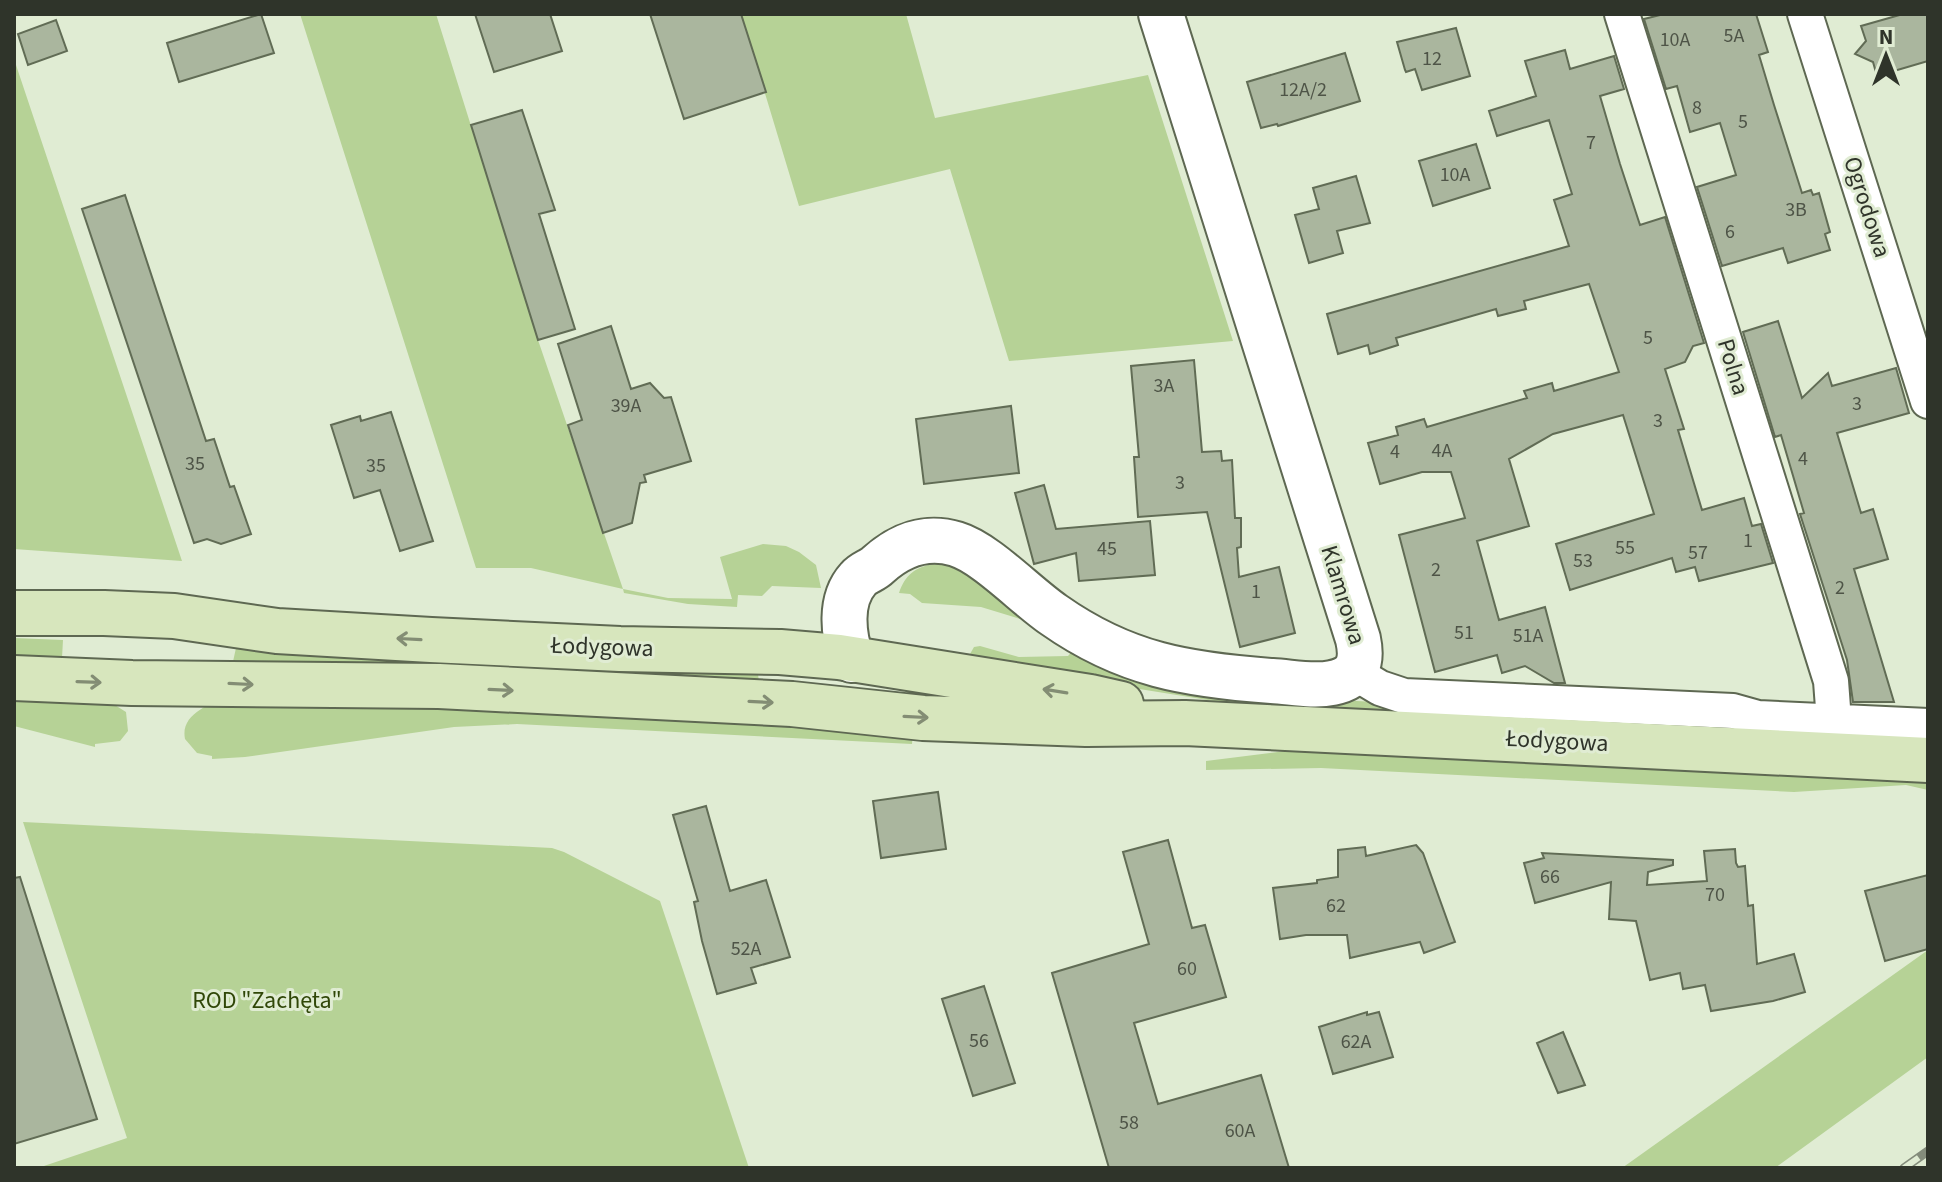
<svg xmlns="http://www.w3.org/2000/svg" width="1942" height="1182" font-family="'Source Sans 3',sans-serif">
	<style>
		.green { fill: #b6d296 }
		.building { fill: #aab69e; stroke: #616c55; stroke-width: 2 }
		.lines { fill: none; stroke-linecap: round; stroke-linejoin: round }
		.minor-casing { stroke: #5e6852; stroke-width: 38 }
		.tertiary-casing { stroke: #5e6852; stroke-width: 48 }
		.secondary-casing { stroke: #5e6852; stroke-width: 48 }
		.minor { stroke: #fff; stroke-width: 34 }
		.tertiary { stroke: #fff; stroke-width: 44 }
		.secondary { stroke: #d7e6bd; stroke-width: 44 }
		.rail-casing { stroke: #848c7b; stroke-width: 9 }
		.rail { stroke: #e0ecd3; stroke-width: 6; stroke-dasharray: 18; stroke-linecap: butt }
		.oneway { stroke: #838d74 }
		.labels { text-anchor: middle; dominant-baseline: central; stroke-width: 6; stroke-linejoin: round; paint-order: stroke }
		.number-label { font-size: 20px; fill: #4e5447 }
		.street-label { font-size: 24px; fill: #2f342a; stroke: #e0ecd3 }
		.park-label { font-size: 24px; fill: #304708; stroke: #e0ecd3 }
	</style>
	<rect width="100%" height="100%" fill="#e0ecd3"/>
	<path class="green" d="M300 14H436L538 340 623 589 668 598 732 599 720 557 763 544 786 546 799 552 816 565 821 588 772 586 762 596 738 595 737 607 688 604 624 593 623 589 531 568H476Z
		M741 14H906L935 118 1148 75 1233 341 1009 361 950 169 799 206Z
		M14 59 182 561 14 549Z
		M934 564C948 564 961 568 971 579H975L1037 624 981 607 922 603 910 594 899 593C905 575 915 567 934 564Z
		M14 638 63 640 62 658 14 655Z
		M980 646 1019 657 1068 656 1075 648 1338 700 1729 721 1737 730 1233 704 959 660 960 653 970 654 974 647Z
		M236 648 608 666H757L759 682 232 666Z
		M14 695 110 702 126 712 128 731 120 741 95 744V747L14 726Z
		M229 696 913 732 912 744 517 724 454 727 245 757 212 759V756L197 753 185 739C180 714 210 704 229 696Z
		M1301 749 1424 758 1571 763 1581 766 1729 770 1740 773 1885 778 1896 781H1928V790L1906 785 1794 792 1321 768 1206 770V761Z
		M23 822 552 848 564 852 660 901 749 1168H38L127 1138Z
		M1928 950V1057L1775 1168H1622Z"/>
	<path class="building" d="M261 14 274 53 179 82 167 43Z
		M475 14H550L562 51 494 72Z
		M650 14H741L766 92 684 119Z
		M1664 14H1756L1768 52 1759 55 1774 105 1802 193 1811 190 1813 195 1819 193 1830 232 1825 234 1830 250 1788 263 1783 248 1722 266 1697 187 1736 175 1720 123 1690 132 1677 86 1666 89 1644 19Z
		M1903 14H1928V61L1877 76 1873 62 1855 54 1866 41 1861 26Z
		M56 20 67 51 28 65 18 34Z
		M1456 28 1470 76 1422 90 1415 69 1406 72 1405 70 1397 42Z
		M1565 50 1570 69 1614 56 1624 89 1600 96 1620 164 1640 225 1665 217 1704 343 1693 346 1685 362 1665 369 1684 429 1678 430 1702 510 1744 498 1752 526 1761 524 1773 563 1699 581 1695 567 1676 572 1672 558 1570 590 1556 544 1654 514 1623 415 1553 434 1509 459 1529 526 1477 541 1499 620 1545 607 1565 683H1554L1525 666 1502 673 1497 655 1435 672 1399 535 1465 518 1451 472H1422L1380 484 1368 443 1398 435 1396 427 1424 419 1427 427 1527 398 1524 391 1552 383 1554 391 1619 372 1589 284 1524 301 1526 309 1498 316 1496 309 1396 338 1398 345 1370 354 1368 345 1338 354 1327 314 1569 246 1554 200 1572 194 1549 120 1497 136 1489 111 1536 96 1525 61Z
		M1345 53 1360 101 1278 126 1277 124 1261 128 1247 82Z
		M522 110 555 210 539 214 575 329 538 340 471 125Z
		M1476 144 1490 188 1433 206 1419 161Z
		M1356 176 1370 223 1337 231 1343 253 1309 263 1295 215 1319 209 1313 188Z
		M125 195 206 441 214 439 230 487 234 486 251 534 221 544 207 539 194 543 82 209Z
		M1778 321 1802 398 1828 373 1832 386 1896 368 1909 413 1837 433 1861 513 1873 509 1888 559 1854 569 1894 702H1853L1847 660 1800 514 1804 513 1781 435 1775 437 1743 332Z
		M611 326 631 389 650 383 664 398 671 397 691 461 644 475 646 482 640 483 632 523 603 533 568 425 582 420 558 344Z
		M1194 360 1202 452 1221 451 1222 461 1232 460 1235 518H1241V547L1237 548 1239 577 1279 567 1295 633 1240 647 1207 512 1138 517 1134 457H1139L1131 366Z
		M1011 406 1019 473 924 484 916 419Z
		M391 412 433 541 400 551 380 490 354 498 331 425 360 416 361 421Z
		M1044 485 1056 529 1150 521 1155 575 1079 581 1076 553 1034 564 1015 493Z
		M938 792 946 849 881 858 873 801Z
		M706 806 730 891 766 880 790 957 751 968 756 983 717 994 702 941 694 902 698 901 673 815Z
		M1168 840 1192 928 1205 925 1226 997 1134 1023 1158 1104 1261 1075 1289 1168H1109L1052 973 1149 944 1123 852Z
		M1416 845 1423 853 1455 942 1424 953 1420 942 1350 958 1347 935H1306L1280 939 1273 888 1317 883V880L1338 877V850L1365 847 1366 856Z
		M1735 849 1736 863 1738 867 1745 866 1748 906 1753 905 1757 964 1794 954 1805 992 1773 1001 1711 1011 1705 985 1683 989 1680 973 1650 980 1636 921 1609 919 1611 882 1535 903 1524 863 1544 858 1542 853 1673 860V865L1648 872 1647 885 1707 881 1704 851Z
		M1928 875V949L1885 961 1865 891Z
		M20 877 97 1119 14 1144V878Z
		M984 986 1015 1083 973 1096 942 999Z
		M1367 1012V1015L1379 1012 1393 1057 1333 1074 1319 1027Z
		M1563 1032 1585 1085 1558 1093 1537 1043Z"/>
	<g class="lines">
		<g class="minor-casing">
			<path id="minor" d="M1622 14 1831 681 1834 721
				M1805 14 1928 401
				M1355 673 1380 688 1404 696 1733 711 1758 718 1928 726"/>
		</g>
		<g class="tertiary-casing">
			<path id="tertiary" d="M852 660C843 635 839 600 858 579 864 572 872 571 878 565 900 545 926 535 956 544 986 553 1026 596 1054 615 1125 665 1188 675 1272 681 1291 682 1313 687 1332 683 1358 678 1363 662 1358 639L1161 14"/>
		</g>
		<g class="secondary-casing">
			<path id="secondary" d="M14 613H104L174 616 277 631 431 640 620 649 780 652 839 657 1090 697 1121 704
				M14 678 132 683 439 686 792 704 923 718 1086 724 1185 723 1928 760"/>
		</g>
		<use href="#minor" class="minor"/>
		<use href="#tertiary" class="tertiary"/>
		<use href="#secondary" class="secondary"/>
		<g class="rail-casing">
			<path id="rail" d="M1904 1168 1928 1151"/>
		</g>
		<use href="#rail" class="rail"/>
	</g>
	<defs><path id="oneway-shaft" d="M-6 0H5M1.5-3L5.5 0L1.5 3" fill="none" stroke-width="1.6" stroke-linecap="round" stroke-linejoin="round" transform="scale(2)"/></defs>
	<g class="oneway">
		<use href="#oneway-shaft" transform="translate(409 639) rotate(-177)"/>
		<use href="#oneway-shaft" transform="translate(89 682) rotate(2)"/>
		<use href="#oneway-shaft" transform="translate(241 684) rotate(3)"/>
		<use href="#oneway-shaft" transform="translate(501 690) rotate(3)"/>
		<use href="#oneway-shaft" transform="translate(1055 691) rotate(-171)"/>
		<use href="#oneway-shaft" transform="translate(761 702) rotate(3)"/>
		<use href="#oneway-shaft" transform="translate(916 717) rotate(3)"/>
	</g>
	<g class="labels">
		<g class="number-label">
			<text x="1734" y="36">5A</text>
			<text x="1675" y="40">10A</text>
			<text x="1432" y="59">12</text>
			<text x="1303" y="90">12A/2</text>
			<text x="1697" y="108">8</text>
			<text x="1743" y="122">5</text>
			<text x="1591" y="143">7</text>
			<text x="1455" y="175">10A</text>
			<text x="1796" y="210">3B</text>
			<text x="1730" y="232">6</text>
			<text x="1648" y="338">5</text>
			<text x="1164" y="386">3A</text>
			<text x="1857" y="404">3</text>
			<text x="626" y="406">39A</text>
			<text x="1658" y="421">3</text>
			<text x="1442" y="451">4A</text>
			<text x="1395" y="452">4</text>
			<text x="1803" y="459">4</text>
			<text x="195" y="464">35</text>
			<text x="376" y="466">35</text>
			<text x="1180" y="483">3</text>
			<text x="1748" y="541">1</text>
			<text x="1625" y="548">55</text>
			<text x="1107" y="549">45</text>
			<text x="1698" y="553">57</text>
			<text x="1583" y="561">53</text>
			<text x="1436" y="570">2</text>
			<text x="1840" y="588">2</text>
			<text x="1256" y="592">1</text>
			<text x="1464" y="633">51</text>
			<text x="1528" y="636">51A</text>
			<text x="1550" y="877">66</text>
			<text x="1715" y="895">70</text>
			<text x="1336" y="906">62</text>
			<text x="746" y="949">52A</text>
			<text x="1187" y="969">60</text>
			<text x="979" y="1041">56</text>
			<text x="1356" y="1042">62A</text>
			<text x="1129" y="1123">58</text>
			<text x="1240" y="1131">60A</text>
		</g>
		<g class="street-label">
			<text transform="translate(1867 207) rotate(72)">Ogrodowa</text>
			<text transform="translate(1733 367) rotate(73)">Polna</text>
			<text transform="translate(1343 595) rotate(73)">Klamrowa</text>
			<text transform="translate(602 647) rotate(2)">Łodygowa</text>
			<text transform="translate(1557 741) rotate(3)">Łodygowa</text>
		</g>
		<g class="park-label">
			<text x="267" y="1000">ROD "Zachęta"</text>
		</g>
	</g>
	<rect width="1942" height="1182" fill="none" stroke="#2f342a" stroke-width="32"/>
	<g transform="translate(1886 56)" stroke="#e0ecd3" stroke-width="6" paint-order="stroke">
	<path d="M0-6L14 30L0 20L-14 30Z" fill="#2f342a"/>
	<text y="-12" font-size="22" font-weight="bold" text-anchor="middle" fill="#2f342a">N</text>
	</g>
</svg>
